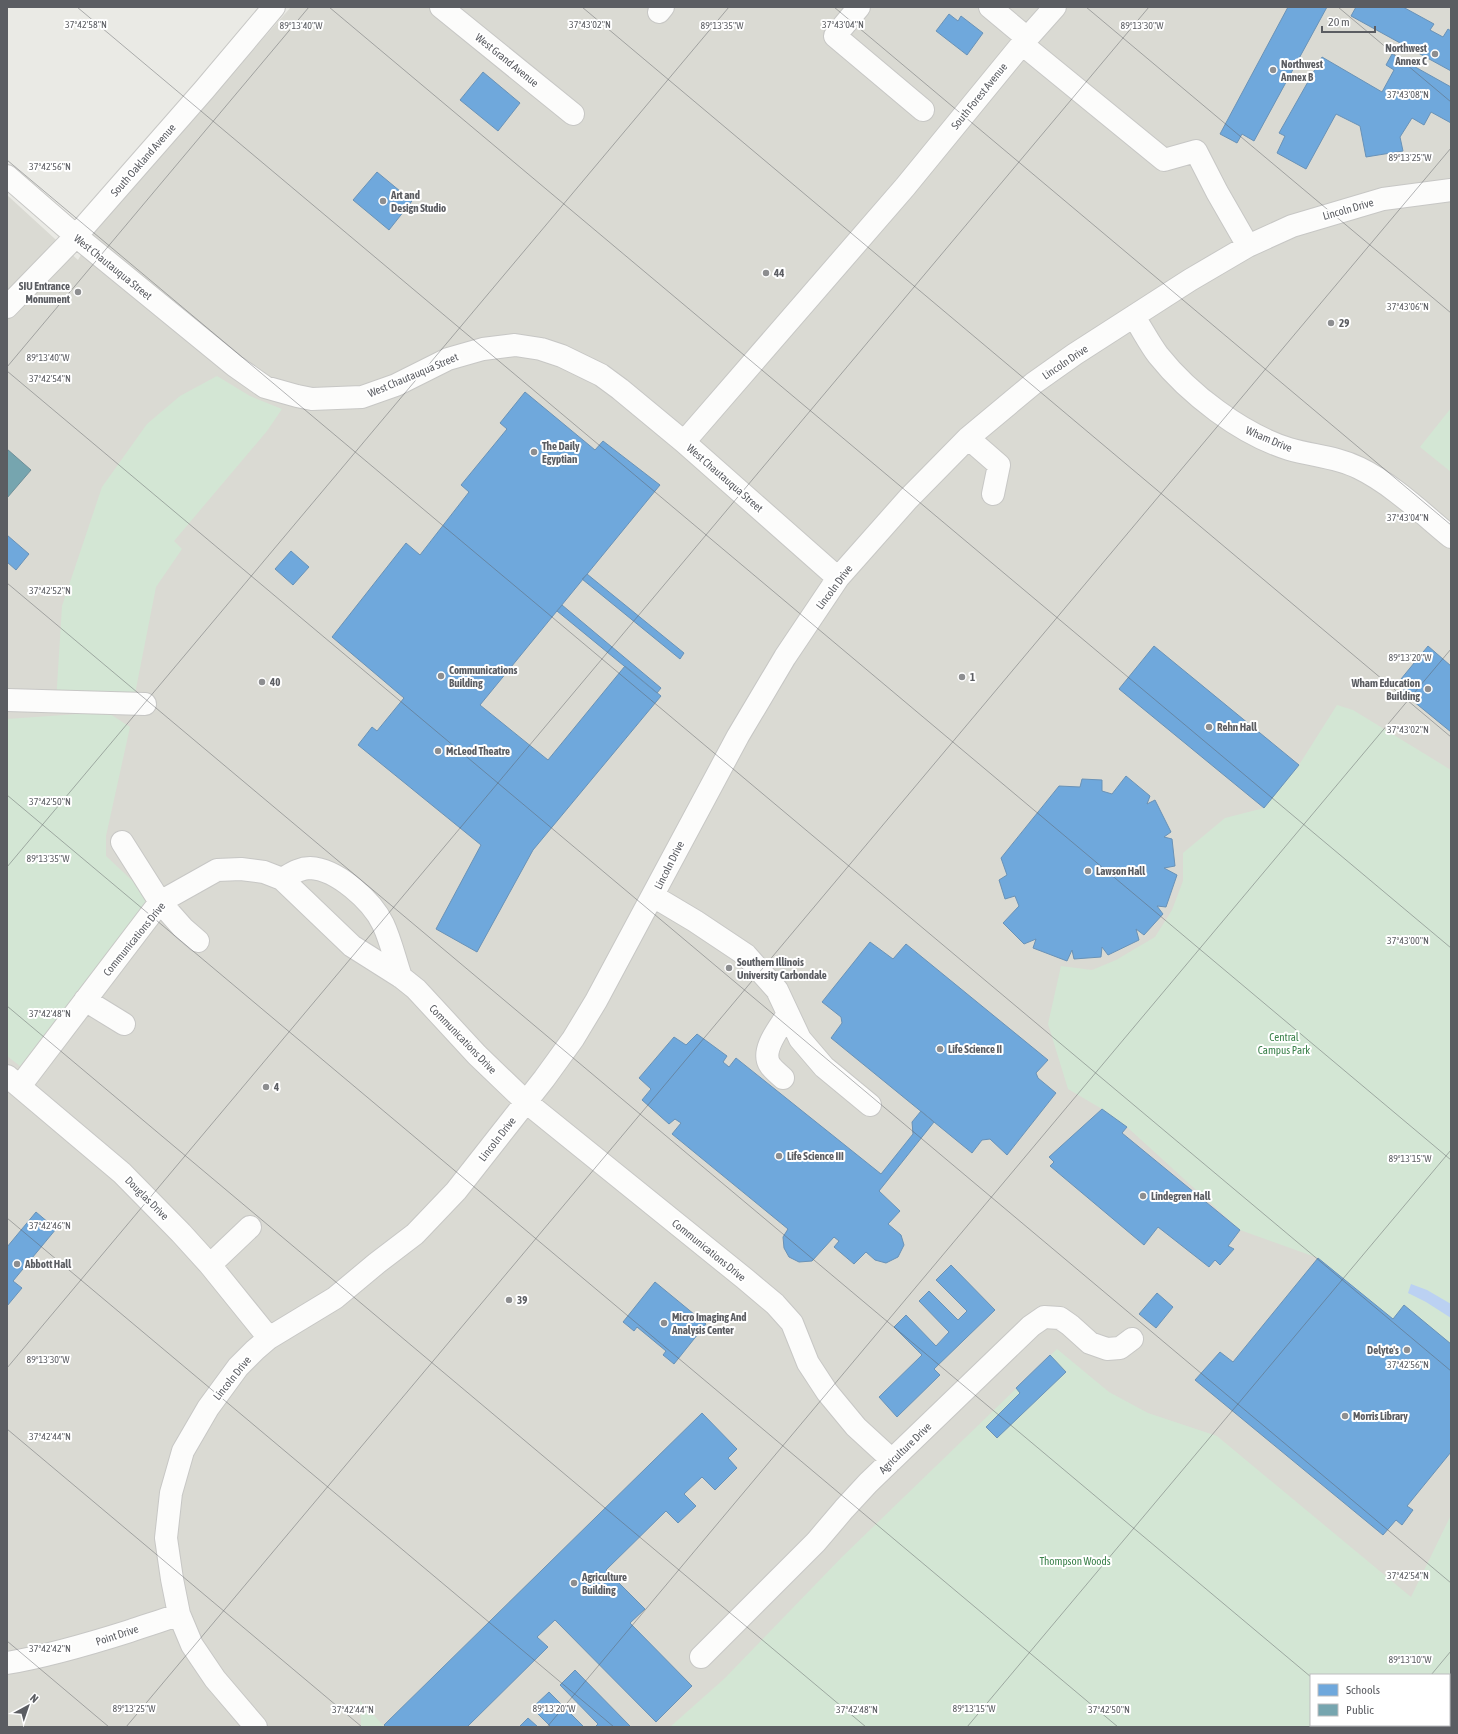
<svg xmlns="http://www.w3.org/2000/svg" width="1458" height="1734" font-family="'Asap Condensed',sans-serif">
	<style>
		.education { fill: #dadad3; fill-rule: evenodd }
		.green { fill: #d3e6d4; fill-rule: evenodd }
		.water { fill: #bbd1f2 }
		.schools { fill: #6fa8dc; stroke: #6992b7 }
		.public { fill: #76a5af; stroke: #6e8f98 }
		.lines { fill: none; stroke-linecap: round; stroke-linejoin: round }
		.minor-casing { stroke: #c7c7c5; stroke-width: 24 }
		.minor { stroke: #fcfcfb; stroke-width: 22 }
		.ticks { fill: none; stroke: #5b5d62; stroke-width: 1; stroke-opacity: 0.45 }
		.poi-dot { fill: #8d8e90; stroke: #fff; stroke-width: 1.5 }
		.labels { text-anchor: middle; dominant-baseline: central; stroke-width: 4; stroke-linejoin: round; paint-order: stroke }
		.poi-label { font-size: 11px; font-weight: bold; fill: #5b5d62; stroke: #fff; text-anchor: start }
		.street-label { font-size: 11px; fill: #5b5d62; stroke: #fff }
		.park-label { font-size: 11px; fill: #3b814b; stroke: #fff }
		.ticks-label { font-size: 10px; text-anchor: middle; fill: #5b5d62; stroke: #fff; stroke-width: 4; stroke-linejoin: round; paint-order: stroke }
	</style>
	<rect width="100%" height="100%" fill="#eaeae5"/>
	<path class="education" d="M291 7H1451V1727H7V195L78 260 101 221ZM1311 1675H1449V1725H1311Z"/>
	<path class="green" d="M217 376 250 396 282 409 267 431 174 541 182 549 156 587 133 704 56 702 62 606 102 487 147 424 180 396Z
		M1451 408V472L1420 447Z
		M1337 705 1353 710 1451 770V1344L1404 1305 1393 1319 1318 1258 1240 1230 1127 1127 1102 1109 1068 1089 1048 1024 1061 966 1092 970 1116 960 1155 937 1172 910 1183 881V853L1225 818 1264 808 1299 765Z
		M107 712 130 727 106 836V856L139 887 147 905 20 1066 7 1056V719Z
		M1057 1349 1109 1392 1148 1413 1217 1436 1411 1597 1451 1515V1727H670L724 1679 842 1557ZM1311 1675H1449V1725H1311Z
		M360 1701 385 1727H361Z"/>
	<path class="water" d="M1411 1284 1427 1290 1451 1304V1318L1426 1302 1408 1293Z"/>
	<path class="schools" d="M1288 7H1327L1254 141 1242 134 1237 143 1220 134Z
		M1356 7H1403L1434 24 1430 30 1443 37 1448 29 1451 31V71L1351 16Z
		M949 14 958 21 961 16 983 33 967 55 936 31Z
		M1392 54 1451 87V123L1431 112 1424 125 1412 118 1400 137 1403 151 1366 157 1360 126 1336 114 1306 169 1277 153 1285 136 1279 133 1322 57 1382 92 1394 70 1386 65Z
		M483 72 520 103 498 131 460 100Z
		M377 172 412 201 389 230 353 200Z
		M525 392 595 450 603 441 660 485 480 705 548 760 625 666 661 696 533 850 477 952 436 929 481 845 358 745 372 727 377 731 404 698 332 637 406 543 420 555 469 492 461 485 507 429 500 423Z
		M7 535 29 554 16 570 7 562Z
		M291 551 309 567 293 585 275 569Z
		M587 574 684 653 680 659 582 579Z
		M562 605 661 688 657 693 557 611Z
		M1154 646 1299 765 1264 808 1119 689Z
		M1428 646 1451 666V732L1402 692 1408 685 1401 679Z
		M1126 776 1150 796 1147 804 1155 800 1171 832 1164 837 1172 839 1175 866 1164 868 1177 875 1166 907 1157 906 1163 914 1144 935 1136 929 1139 940 1108 955 1102 947 1101 957 1074 959 1072 950 1067 961 1033 948 1036 939 1024 944 1003 923 1019 906 1015 896 1005 899 999 880 1007 875 1001 858 1059 786 1080 787 1082 779 1102 780V791L1112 794Z
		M870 942 893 959 906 944 1048 1060 1036 1073 1038 1078 1056 1093 1007 1155 990 1139 982 1140 972 1153 831 1038 842 1023 841 1017 822 1002Z
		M697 1034 727 1056 723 1062 729 1067 736 1058 881 1174 913 1134 912 1122 921 1111 934 1122 879 1191 900 1211 888 1224 901 1235 904 1245 898 1257 886 1263 875 1260 866 1252 854 1264 834 1247 839 1241 834 1237 812 1261 799 1262 789 1257 784 1248 783 1237 788 1229 672 1134 681 1123 675 1119 669 1124 642 1100 651 1089 639 1078 674 1037 686 1045Z
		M1102 1109 1127 1127 1122 1133 1240 1230 1228 1246 1234 1249 1220 1265 1215 1260 1209 1267 1158 1227 1144 1245 1050 1166 1054 1162 1049 1157Z
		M36 1212 56 1229 13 1281 22 1288 7 1306V1247Z
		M1318 1258 1393 1319 1404 1305 1451 1344V1452L1407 1506 1413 1510 1402 1525 1396 1520 1383 1535 1195 1380 1220 1352 1233 1362Z
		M951 1265 995 1310 934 1369 940 1375 897 1417 879 1397 922 1355 894 1327 906 1315 936 1346 949 1332 919 1301 929 1291 958 1320 967 1311 936 1280Z
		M655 1282 706 1324 674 1364 663 1355 666 1351 637 1327 634 1331 623 1322Z
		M1157 1293 1173 1307 1156 1328 1139 1314Z
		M1050 1355 1066 1372 997 1438 986 1427 1020 1393 1016 1388Z
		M702 1413 737 1449 728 1458 737 1468 715 1490 702 1477 684 1494 696 1506 678 1523 666 1511 606 1570 645 1609 630 1623 692 1686 656 1722 555 1620 537 1637 548 1647 467 1727H386L384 1725Z
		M575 1670 630 1726 629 1727H595L598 1724 560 1685Z
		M549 1692 584 1727H551L532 1708Z
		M528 1718 538 1727H519Z"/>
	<path class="public" d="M7 449 31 470 7 498Z"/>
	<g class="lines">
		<g class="minor-casing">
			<path id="minor" d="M441 7 573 114
				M859 7 835 36 923 110
				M990 7 1027 38
				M659 12 663 7
				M1022 44 1164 160 1196 151 1217 192 1248 246
				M7 176 76 236 235 366 265 387 297 396 312 399 362 397 396 385 448 359 483 349 515 345 541 349 562 356 601 375 620 389 684 442 838 578
				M7 307 76 236 204 90 274 7
				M1134 317C1142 329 1149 343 1158 355 1189 394 1241 434 1289 449 1313 456 1337 457 1359 468 1392 484 1423 514 1451 537
				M968 438 999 465 993 494
				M684 442 905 187 1022 44 1055 7
				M7 700 145 704
				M122 842 160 902 183 928 198 941
				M282 879C291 874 299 868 310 868 337 869 372 901 383 924 391 941 395 960 401 977
				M653 896 695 921 746 955 777 990 800 1039 824 1067 870 1105
				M85 1000 124 1024
				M7 1076 122 1173 181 1233 210 1265 269 1338
				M783 1078C779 1074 773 1070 770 1065 760 1050 780 1027 788 1014
				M20 1086 160 902 217 870 241 869 264 872 282 879 352 946 401 977 416 989 477 1055 526 1102 744 1278 775 1304 792 1323 808 1363 827 1392 856 1427 892 1460
				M210 1265 250 1227
				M701 1657 816 1542 844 1509 868 1483 1031 1326 1044 1317 1060 1318 1070 1325 1090 1343 1107 1349 1120 1348 1132 1339
				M7 1663C49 1656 89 1644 130 1631 146 1625 163 1621 179 1614
				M256 1727 215 1679 192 1645 179 1614 172 1579 166 1538 171 1493 183 1451 208 1408 238 1367 255 1350 269 1338 335 1298 377 1263 415 1234 456 1191 544 1079 573 1039 596 1001 738 736 785 657 838 578 908 499 968 438 1034 383 1075 354 1190 280 1248 246 1292 226 1383 199 1451 190"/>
		</g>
		<use href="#minor" class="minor"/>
	</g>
	<path class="ticks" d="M77 7 1451 1160M329 7 1451 948M582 7 1451 737M834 7 1451 525M1086 7 1451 313M1338 7 1451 102M7 160 1451 1371M7 367 309 7M7 371 1451 1583M7 583 1311 1677M7 795 1118 1727M7 867 729 7M7 1006 866 1727M7 1218 614 1727M7 1368 1149 7M7 1429 362 1727M7 1641 109 1727M1431 1675 1451 1651M1368 1725 1370 1727M126 1727 1451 148M547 1727 1451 649M967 1727 1451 1150M1387 1727 1389 1725"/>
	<g class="poi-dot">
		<circle cx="1435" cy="54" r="4"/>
		<circle cx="1273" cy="70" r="4"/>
		<circle cx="383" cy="201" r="4"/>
		<circle cx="766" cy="273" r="4"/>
		<circle cx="78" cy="292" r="4"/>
		<circle cx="1331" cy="323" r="4"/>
		<circle cx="534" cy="452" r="4"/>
		<circle cx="441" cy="676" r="4"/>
		<circle cx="962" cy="677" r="4"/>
		<circle cx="262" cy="682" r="4"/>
		<circle cx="1428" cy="689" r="4"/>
		<circle cx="1209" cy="727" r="4"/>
		<circle cx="438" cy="751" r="4"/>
		<circle cx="1088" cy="871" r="4"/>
		<circle cx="729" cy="968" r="4"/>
		<circle cx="940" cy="1049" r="4"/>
		<circle cx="266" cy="1087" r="4"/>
		<circle cx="779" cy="1156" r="4"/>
		<circle cx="1143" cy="1196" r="4"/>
		<circle cx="17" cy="1264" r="4"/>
		<circle cx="509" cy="1300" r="4"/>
		<circle cx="664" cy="1323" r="4"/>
		<circle cx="1407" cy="1350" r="4"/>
		<circle cx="1345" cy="1416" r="4"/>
		<circle cx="574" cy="1583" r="4"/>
	</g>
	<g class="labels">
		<g class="poi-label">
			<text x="1427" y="48" text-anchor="end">Northwest<tspan x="1427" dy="13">Annex C</tspan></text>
			<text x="1281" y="64">Northwest<tspan x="1281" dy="13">Annex B</tspan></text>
			<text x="391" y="195">Art and<tspan x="391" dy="13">Design Studio</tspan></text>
			<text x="774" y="273">44</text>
			<text x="70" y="286" text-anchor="end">SIU Entrance<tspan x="70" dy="13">Monument</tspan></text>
			<text x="1339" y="323">29</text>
			<text x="542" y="446">The Daily<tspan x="542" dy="13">Egyptian</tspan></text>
			<text x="449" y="670">Communications<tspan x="449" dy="13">Building</tspan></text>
			<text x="970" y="677">1</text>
			<text x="270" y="682">40</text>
			<text x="1420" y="683" text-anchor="end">Wham Education<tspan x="1420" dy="13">Building</tspan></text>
			<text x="1217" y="727">Rehn Hall</text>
			<text x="446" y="751">McLeod Theatre</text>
			<text x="1096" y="871">Lawson Hall</text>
			<text x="737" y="962">Southern Illinois<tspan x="737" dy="13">University Carbondale</tspan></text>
			<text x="948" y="1049">Life Science II</text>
			<text x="274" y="1087">4</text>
			<text x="787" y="1156">Life Science III</text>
			<text x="1151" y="1196">Lindegren Hall</text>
			<text x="25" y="1264">Abbott Hall</text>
			<text x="517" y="1300">39</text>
			<text x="672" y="1317">Micro Imaging And<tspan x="672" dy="13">Analysis Center</tspan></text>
			<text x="1399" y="1350" text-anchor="end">Delyte's</text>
			<text x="1353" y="1416">Morris Library</text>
			<text x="582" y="1577">Agriculture<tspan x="582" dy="13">Building</tspan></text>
		</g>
		<g class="street-label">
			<text transform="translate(507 60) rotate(39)">West Grand Avenue</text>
			<text transform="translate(979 96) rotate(-51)">South Forest Avenue</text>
			<text transform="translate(143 160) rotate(-49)">South Oakland Avenue</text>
			<text transform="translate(1348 209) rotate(-16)">Lincoln Drive</text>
			<text transform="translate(113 267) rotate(39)">West Chautauqua Street</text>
			<text transform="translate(1065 362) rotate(-34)">Lincoln Drive</text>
			<text transform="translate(413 375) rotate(-23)">West Chautauqua Street</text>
			<text transform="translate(1269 439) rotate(23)">Wham Drive</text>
			<text transform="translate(725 478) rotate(41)">West Chautauqua Street</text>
			<text transform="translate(834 587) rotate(-53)">Lincoln Drive</text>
			<text transform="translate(669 865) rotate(-63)">Lincoln Drive</text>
			<text transform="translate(134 939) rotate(-51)">Communications Drive</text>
			<text transform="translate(463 1039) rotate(46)">Communications Drive</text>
			<text transform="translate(497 1139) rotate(-52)">Lincoln Drive</text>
			<text transform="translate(147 1198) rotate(45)">Douglas Drive</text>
			<text transform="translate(709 1250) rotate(39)">Communications Drive</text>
			<text transform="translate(232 1378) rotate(-51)">Lincoln Drive</text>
			<text transform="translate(905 1448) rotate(-44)">Agriculture Drive</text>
			<text transform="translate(117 1635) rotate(-18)">Point Drive</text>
		</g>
		<g class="park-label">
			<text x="1284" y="1037">Central<tspan x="1284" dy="13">Campus Park</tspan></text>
			<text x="1075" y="1561">Thompson Woods</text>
		</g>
	</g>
	<g class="ticks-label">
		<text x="86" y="28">37°42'58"N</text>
		<text x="590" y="28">37°43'02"N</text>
		<text x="843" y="28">37°43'04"N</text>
		<text x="301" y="29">89°13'40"W</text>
		<text x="722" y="29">89°13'35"W</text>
		<text x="1142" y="29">89°13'30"W</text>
		<text x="1408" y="98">37°43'08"N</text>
		<text x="1410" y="161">89°13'25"W</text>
		<text x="50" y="170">37°42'56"N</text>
		<text x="1408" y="310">37°43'06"N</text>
		<text x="48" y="361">89°13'40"W</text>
		<text x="50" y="382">37°42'54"N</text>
		<text x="1408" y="521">37°43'04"N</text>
		<text x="50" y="594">37°42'52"N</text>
		<text x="1410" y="661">89°13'20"W</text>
		<text x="1408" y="733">37°43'02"N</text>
		<text x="50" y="805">37°42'50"N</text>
		<text x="48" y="862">89°13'35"W</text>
		<text x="1408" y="944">37°43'00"N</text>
		<text x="50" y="1017">37°42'48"N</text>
		<text x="1410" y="1162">89°13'15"W</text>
		<text x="50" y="1229">37°42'46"N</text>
		<text x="48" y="1363">89°13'30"W</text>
		<text x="1408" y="1368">37°42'56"N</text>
		<text x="50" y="1440">37°42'44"N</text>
		<text x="1408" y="1579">37°42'54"N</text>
		<text x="50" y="1652">37°42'42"N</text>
		<text x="1410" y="1663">89°13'10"W</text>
		<text x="134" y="1712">89°13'25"W</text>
		<text x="554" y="1712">89°13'20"W</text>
		<text x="974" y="1712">89°13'15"W</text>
		<text x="353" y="1713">37°42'44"N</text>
		<text x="857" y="1713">37°42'48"N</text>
		<text x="1109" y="1713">37°42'50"N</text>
	</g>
	<rect width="1458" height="1734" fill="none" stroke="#5b5d62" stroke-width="16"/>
	<rect x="1310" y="1674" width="140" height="52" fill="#ffffff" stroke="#bdbec0"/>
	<rect x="1318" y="1684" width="20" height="12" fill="#6fa8dc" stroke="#bdbec0"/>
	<text x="1346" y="1694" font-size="12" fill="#5b5d62">Schools</text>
	<rect x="1318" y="1704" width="20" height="12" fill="#76a5af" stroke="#bdbec0"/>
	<text x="1346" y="1714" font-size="12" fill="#5b5d62">Public</text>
	<g transform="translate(28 1706) rotate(40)" stroke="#ffffff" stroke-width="3" paint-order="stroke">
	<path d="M0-3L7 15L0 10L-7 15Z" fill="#5b5d62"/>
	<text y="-6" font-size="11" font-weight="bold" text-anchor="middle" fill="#5b5d62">N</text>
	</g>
	<path d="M1322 26v6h53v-6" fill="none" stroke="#5b5d62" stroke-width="2"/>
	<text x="1328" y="26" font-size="12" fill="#5b5d62" stroke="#ffffff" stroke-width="3" paint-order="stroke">20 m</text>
</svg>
